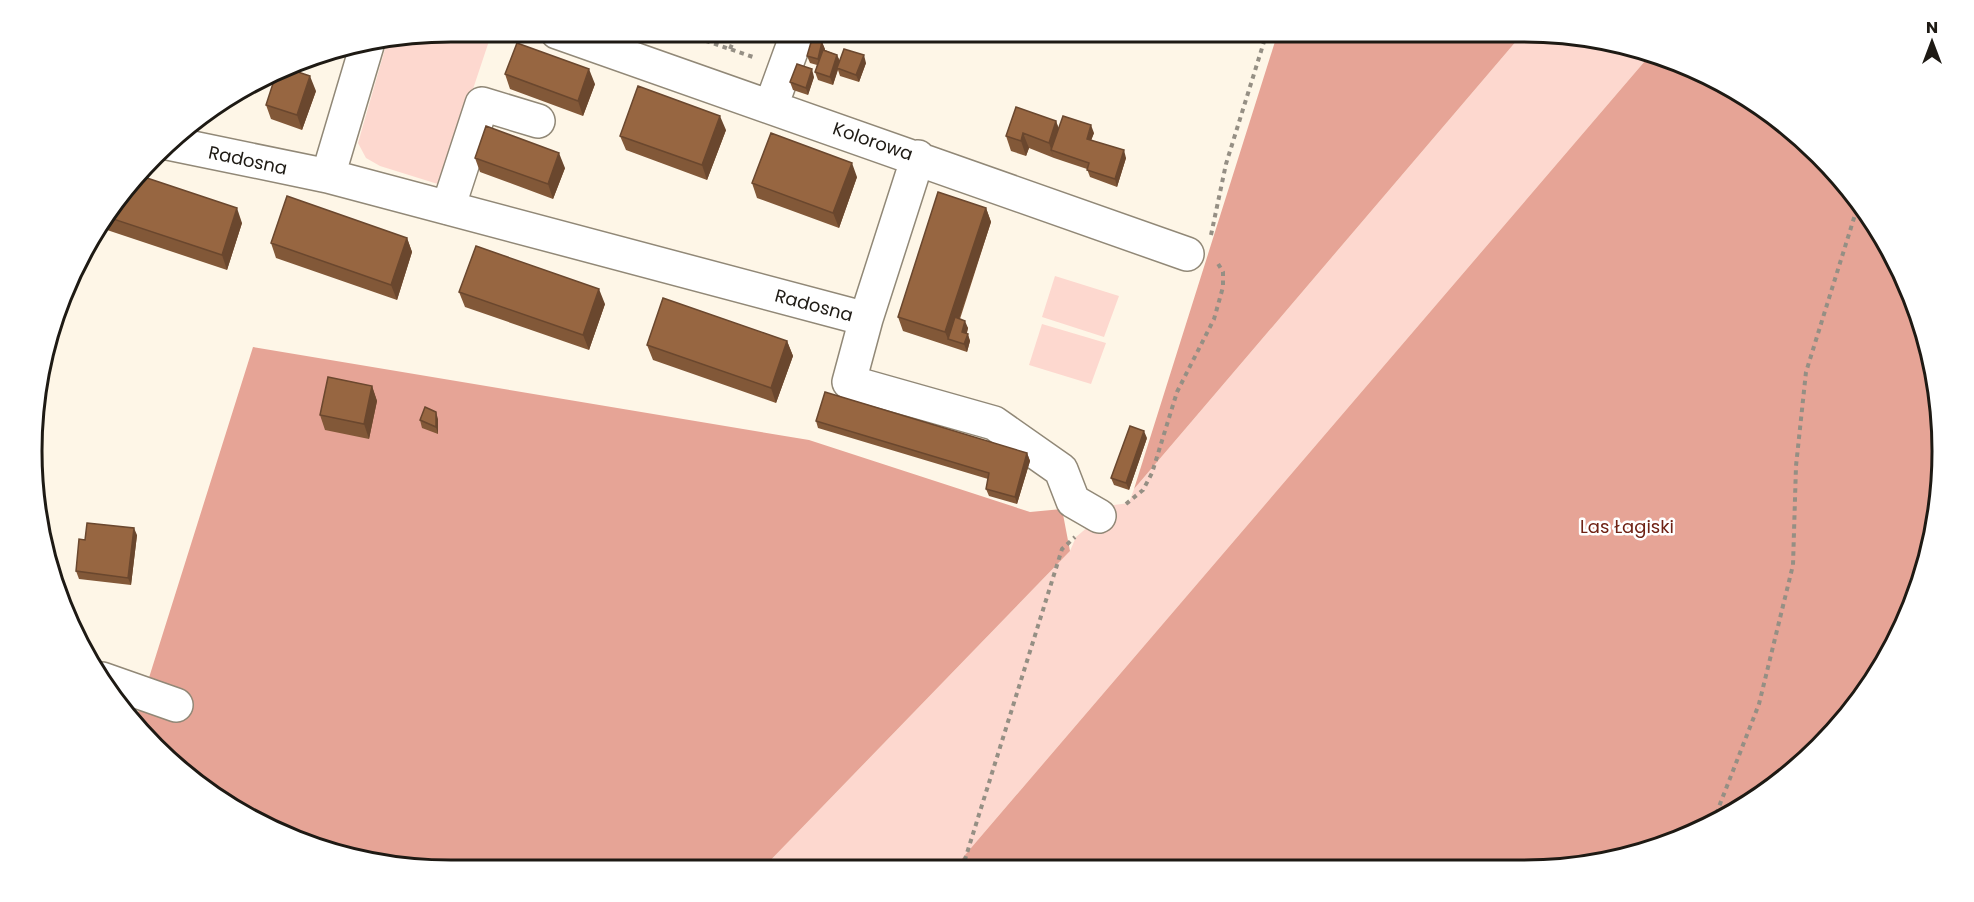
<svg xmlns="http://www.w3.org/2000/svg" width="1974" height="902" font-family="Poppins,sans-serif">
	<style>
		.green { fill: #fdd8cf }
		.forest { fill: #e6a496 }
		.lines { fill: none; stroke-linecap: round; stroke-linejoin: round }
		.minor-casing { stroke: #918877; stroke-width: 36 }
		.path { stroke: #958f84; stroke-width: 4; stroke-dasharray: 4.5 4.5; stroke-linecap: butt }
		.minor { stroke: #fff; stroke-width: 33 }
		.wall { fill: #825838 }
		.shaded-wall { fill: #6a472e }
		.building { fill: #976641; stroke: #6a472e; stroke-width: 1.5 }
		.labels { text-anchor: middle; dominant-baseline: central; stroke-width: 5; stroke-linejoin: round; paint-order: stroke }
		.street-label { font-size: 18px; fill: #1e1a14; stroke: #fff }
		.park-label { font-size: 18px; fill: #6f2214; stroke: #fff }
		.rim { fill: none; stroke: #1e1a14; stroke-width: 3 }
	</style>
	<rect width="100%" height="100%" fill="#fef6e7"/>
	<path class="green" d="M451 32H492L441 185 380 166 366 158 358 143 387 42Z
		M1524 32 1605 39 1651 54 953 869H762L1070 551 1076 537 1114 505 1129 503 1134 489Z
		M1055 276 1119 296 1104 337 1042 317Z
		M1042 324 1106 343 1091 384 1029 365Z"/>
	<path class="forest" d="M1278 32H1524L1134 489Z
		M1651 54 1683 63 1756 102 1819 154 1872 218 1910 290 1934 369 1942 451 1935 532 1911 611 1856 706 1779 784 1684 838 1578 867 953 869Z
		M253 347 809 440 1030 512 1062 509 1070 551 762 869 451 870 369 862 291 839 175 767 136 719Z"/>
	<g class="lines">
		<g class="minor-casing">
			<path id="minor" d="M557 32 1187 254
				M771 106 798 32
				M168 143 328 176 866 319
				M918 157 866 319 849 382 994 423 1061 470 1073 501 1099 516
				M328 176 367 45
				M448 208 482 104 538 121
				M102 679 176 705"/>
		</g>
		<path class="path" d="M680 32 756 58
			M730 49 737 32
			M1211 235 1226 164 1267 32
			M1126 504 1143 490 1152 473 1177 392 1214 319 1223 287V272L1217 262
			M1713 822 1759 704 1793 565 1796 466 1806 372 1859 202
			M962 869 1062 549 1075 537"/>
		<use href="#minor" class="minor"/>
	</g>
	<path class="wall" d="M979 32H1002L999 38Z
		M822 42 825 50 837 55 840 61 866 63 859 82 840 76 838 70 833 85 818 80 815 72 817 65 810 63 807 56Z
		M505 74 595 84 583 116 510 89Z
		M814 77 808 95 793 90 790 82Z
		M316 91 302 130 271 119 266 105Z
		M1056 121 1059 129 1094 133 1091 140 1126 158 1117 187 1090 177 1087 169 1054 158 1029 148 1026 156 1011 151 1006 136Z
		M726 130 707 180 626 150 620 136Z
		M475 158 565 168 553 199 480 172Z
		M141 176 242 223 227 270 104 229 102 224Z
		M857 177 839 228 757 198 752 183Z
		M986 208 991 222 960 319 968 328 967 333 970 341 967 352 903 331 898 317Z
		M407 238 412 252 397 300 276 258 271 243Z
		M459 292 605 304 589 350 465 307Z
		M787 341 793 356 776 403 653 360 647 345Z
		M372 386 377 401 369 439 325 430 320 415Z
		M438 419V434L422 428 420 420Z
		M816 421 1027 453 1030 461 1017 504 989 496 986 489 988 479 818 428Z
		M1147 438 1129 490 1114 485 1111 478Z
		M137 535 131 585 79 579 76 571 85 540Z"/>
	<path class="shaded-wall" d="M997 32H1002L999 38Z
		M822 42 825 49 820 66 818 59Z
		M837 55 840 62 833 85 830 77Z
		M864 55 866 63 859 82 856 75Z
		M589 69 595 84 583 116 578 101Z
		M812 69 814 77 808 95 806 88Z
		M310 76 316 91 302 130 297 115Z
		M720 116 726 130 707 180 702 165Z
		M1056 121 1061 136 1051 150 1054 158 1049 143Z
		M1091 125 1094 133 1089 146 1087 139Z
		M1023 133 1029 148 1026 156 1021 141Z
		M1124 150 1126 158 1117 187 1115 179Z
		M559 153 565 168 553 199 548 184Z
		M852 163 857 177 839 228 833 213Z
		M237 208 242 223 227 270 222 255Z
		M986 208 991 222 952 340 948 339 945 332Z
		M407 238 412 252 397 300 391 285Z
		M599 289 605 304 589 350 583 335Z
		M965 321 968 328 965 339 962 332Z
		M968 334 970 341 967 352 964 344Z
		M787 341 793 356 776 403 771 388Z
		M372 386 377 401 369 439 364 424Z
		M436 412 438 419V434L436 427Z
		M1144 431 1147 438 1129 490 1126 483Z
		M1027 453 1030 461 1017 504 1015 497Z
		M134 528 137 535 131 585 128 578Z"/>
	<path class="building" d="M812 39 822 42 818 59 807 56Z
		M517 43 589 69 578 101 505 74Z
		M844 49 864 55 856 75 837 68Z
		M823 50 837 55 830 77 815 72Z
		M797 64 812 69 806 88 790 82Z
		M286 68 310 76 297 115 266 105 277 71Z
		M638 86 720 116 702 165 620 136Z
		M1016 107 1056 121 1049 143 1023 133 1021 141 1006 136Z
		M1063 116 1091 125 1087 139 1124 150 1115 179 1087 170 1089 163 1051 150Z
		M486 126 559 153 548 184 475 158Z
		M771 133 852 163 833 213 752 183Z
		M141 176 237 208 222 255 107 217Z
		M938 192 986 208 945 332 898 317Z
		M287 196 407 238 391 285 271 243Z
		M476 246 599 289 583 335 459 292Z
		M663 298 787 341 771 388 647 345Z
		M955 317 965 321 962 332 968 334 964 344 948 339Z
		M328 377 372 386 364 424 320 415Z
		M825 392 1027 453 1015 497 986 489 989 473 816 421Z
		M425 407 436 412V427L420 420Z
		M1130 426 1144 431 1126 483 1111 478Z
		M87 523 134 528 128 578 76 571 79 539 85 540Z"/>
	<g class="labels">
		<g class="street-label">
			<text transform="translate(873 141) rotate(19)">Kolorowa</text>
			<text transform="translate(248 160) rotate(12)">Radosna</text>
			<text transform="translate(814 305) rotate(15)">Radosna</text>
		</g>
		<g class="park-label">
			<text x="1627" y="526">Las Łagiski</text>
		</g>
	</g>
	<path d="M0 0H1974V902H0ZM451 42H1523A409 409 0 0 1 1932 451V451A409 409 0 0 1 1523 860H451A409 409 0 0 1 42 451V451A409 409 0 0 1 451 42Z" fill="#fff" fill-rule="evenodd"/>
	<path class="rim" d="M451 42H1523A409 409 0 0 1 1932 451V451A409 409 0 0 1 1523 860H451A409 409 0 0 1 42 451V451A409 409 0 0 1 451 42Z"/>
	<g transform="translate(1932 42)" stroke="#ffffff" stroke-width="4.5" paint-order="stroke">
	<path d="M0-4.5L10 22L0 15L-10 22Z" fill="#1e1a14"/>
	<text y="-9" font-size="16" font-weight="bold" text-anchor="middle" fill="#1e1a14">N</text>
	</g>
</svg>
